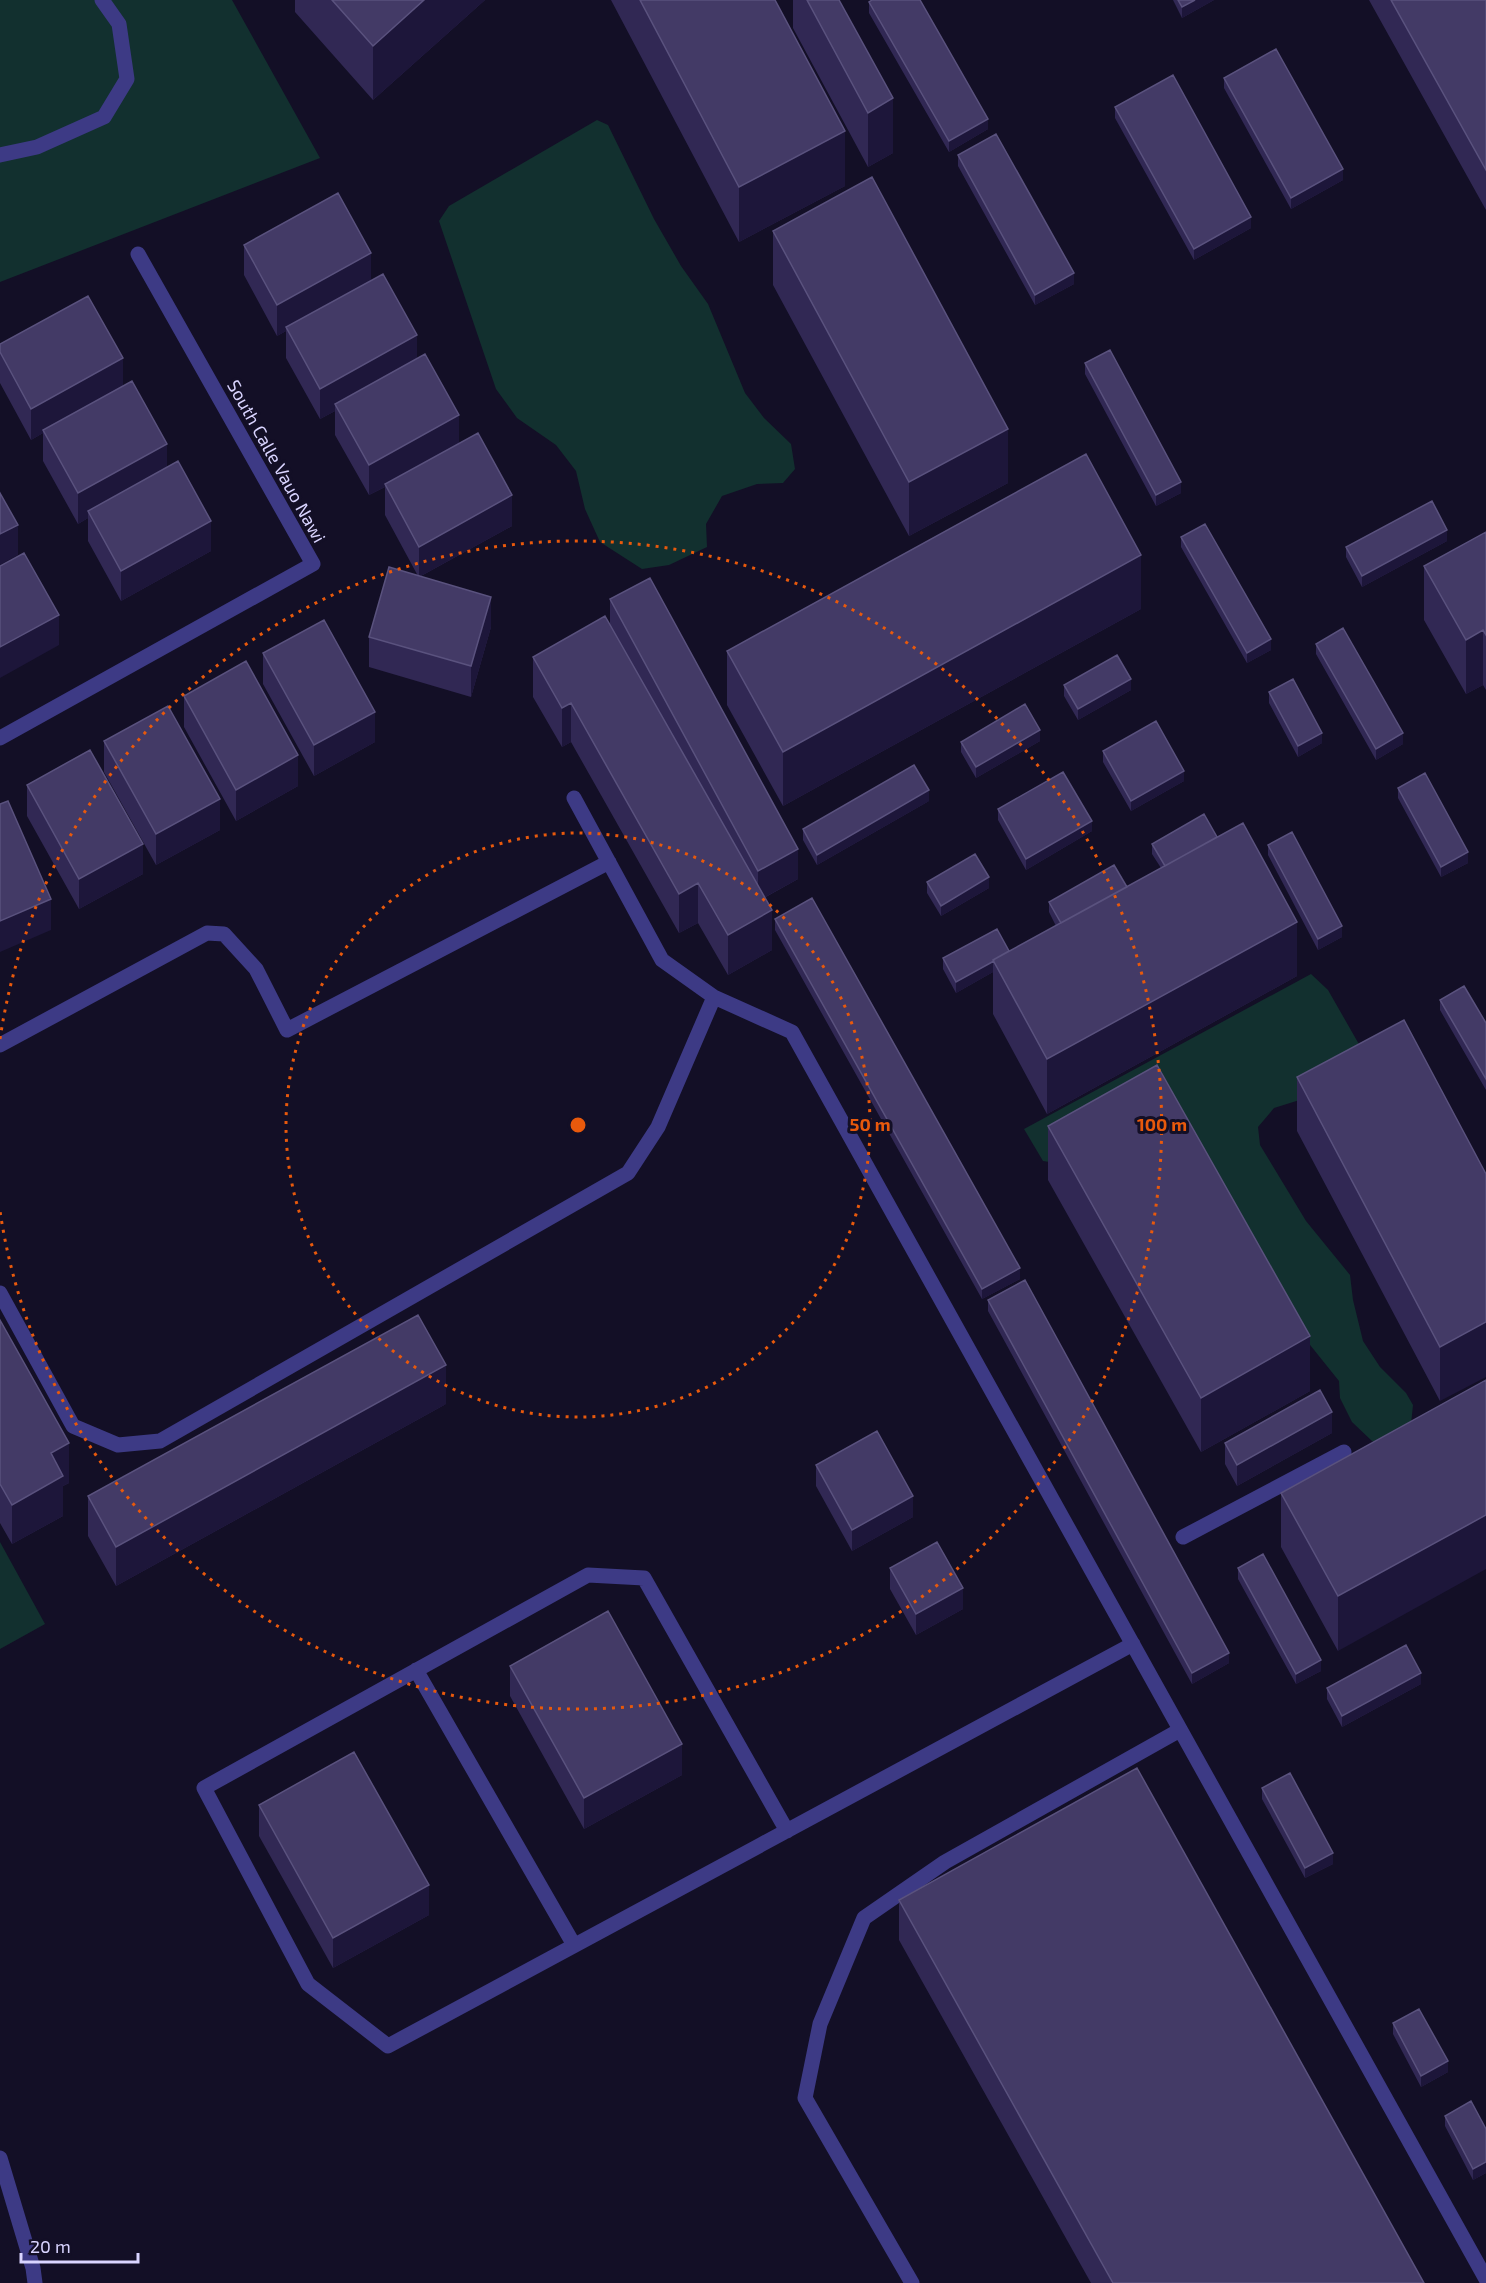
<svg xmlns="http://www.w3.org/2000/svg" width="1486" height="2283" font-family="'Exo 2',sans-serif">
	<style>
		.green { fill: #12302f }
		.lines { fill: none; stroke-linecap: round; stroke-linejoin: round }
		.minor { stroke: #3d3a85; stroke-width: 15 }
		.wall { fill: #312854 }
		.shaded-wall { fill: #1d163a }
		.building { fill: #433a66; stroke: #5a527e; stroke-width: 1.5 }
		.ring { fill: none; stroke: #e8590c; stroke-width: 3; stroke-dasharray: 3 6 }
		.labels { text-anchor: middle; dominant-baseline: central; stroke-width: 6; stroke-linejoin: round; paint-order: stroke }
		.street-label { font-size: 18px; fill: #d9d4ff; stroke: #130f26 }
		.centre { fill: #e8590c; stroke: #130f26; stroke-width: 3 }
		.ring-label { font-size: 18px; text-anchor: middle; font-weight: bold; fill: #e8590c; stroke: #130f26; stroke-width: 6; stroke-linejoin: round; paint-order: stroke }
	</style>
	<rect width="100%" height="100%" fill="#130f26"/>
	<path class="green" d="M0 0H232L320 158 0 282Z
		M597 120 608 125 654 219 681 266 708 304 745 393 764 418 791 444 795 469 783 483 757 484 722 496 706 524 707 547 669 565 642 569 600 542 585 509 576 471 556 445 517 418 496 389 439 221 449 206Z
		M1311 974 1328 990 1368 1060 1322 1093 1274 1108 1258 1127 1260 1145 1306 1221 1350 1275 1353 1300 1363 1341 1380 1367 1406 1393 1413 1405 1411 1424 1382 1447 1372 1441 1352 1422 1340 1398 1339 1381 1278 1305 1229 1226 1214 1166 1193 1130 1063 1164 1043 1161 1024 1129Z
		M0 1542 45 1624 0 1649Z"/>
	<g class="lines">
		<path class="minor" d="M0 155 37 147 104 117 127 79 119 24 102 0
			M0 738 313 564 138 254
			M574 798 662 960 714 997 792 1032 1486 2279
			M0 1045 207 933 224 934 256 969 287 1030 609 862
			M0 1293 73 1426 118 1445 160 1441 628 1173 658 1127 714 997
			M1183 1537 1344 1452
			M416 1670 574 1945
			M787 1831 644 1578 588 1575 204 1788 308 1984 388 2046C636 1912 885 1778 1133 1644
			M0 2158 33 2268 35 2283
			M912 2283 805 2098 820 2024 864 1918 945 1862 1180 1730"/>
	</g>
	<path class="wall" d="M295 0H485L373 100 295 12Z
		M611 0H775L845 186 739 242Z
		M793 0H839L893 153 868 167 793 28Z
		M1173 0H1214L1182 18Z
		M1369 0H1486V210Z
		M869 2 988 129 949 152 869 13Z
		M1224 78 1343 180 1291 209 1224 88Z
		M1115 107 1251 228 1194 260 1115 118Z
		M958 155 1074 284 1035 305 958 166Z
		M773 231 1008 483 909 536 773 285Z
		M244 245 371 280 417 359 459 443 512 526 421 576 491 627 471 697 369 667V637L418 576 385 515V487L369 495 335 435V411L320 419 286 358V331L277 336 244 275Z
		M0 344 123 386 167 467 211 551 121 601 88 541V518L78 524 43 461V433L31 440 0 383Z
		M1085 363 1181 493 1156 506 1085 374Z
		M1486 532V690L1483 685 1466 694 1424 620V566Z
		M1181 537 1271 650 1247 663 1181 547Z
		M1447 541 1362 587 1346 557V547Z
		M610 599 798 879 764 898 772 950 728 975 698 923 679 933 571 742 562 747 533 697V657L610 626Z
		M1141 609 783 806 727 705V651Z
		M1316 644 1403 744 1376 760 1316 654Z
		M263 653 375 742 314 776 263 684Z
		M1064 685 1131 690 1078 720 1064 696Z
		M1269 692 1322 743 1298 757 1269 703Z
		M184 696 298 786 236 821 184 727Z
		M104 741 220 830 156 865 104 772Z
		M1040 741 976 778 961 752V742Z
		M1103 751 1184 781 1131 811 1103 762Z
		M27 785 143 874 79 909 27 816Z
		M1398 788 1468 863 1441 877 1398 798Z
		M929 801 817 865 803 840V829Z
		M998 809 1092 831 1026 870 998 820Z
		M1152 844 1297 976 1047 1114 993 1014V972L956 993 943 969V958L1009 951 1056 926 1049 912V902L1127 887 1161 868 1152 854Z
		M1268 845 1342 937 1318 950 1268 855Z
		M927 882 989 888 941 916 927 893Z
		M775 919 1020 1279 982 1299 775 930Z
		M1440 1000 1486 1023V1090L1440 1010Z
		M1297 1077 1486 1174 1440 1401 1297 1131Z
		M1048 1126 1310 1391 1201 1452 1048 1180Z
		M988 1300 1229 1663 1192 1684 988 1311Z
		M0 1320 69 1483 63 1486V1516L12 1544 0 1523Z
		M1486 1380 1338 1651 1281 1547V1493Z
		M446 1404 116 1586 88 1536V1496Z
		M1332 1433 1237 1486 1225 1464V1443Z
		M816 1465 913 1517 852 1551 816 1486Z
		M890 1568 963 1609 916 1635 890 1589Z
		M1238 1568 1321 1671 1296 1684 1238 1579Z
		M510 1666 682 1775 584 1829 510 1696Z
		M1421 1684 1342 1727 1327 1699V1688Z
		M1262 1788 1333 1864 1305 1878 1262 1799Z
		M259 1805 429 1915 333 1968 259 1836Z
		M899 1900 1424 2283H1091L899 1940Z
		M1393 2023 1448 2072 1421 2087 1393 2034Z
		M1445 2116 1486 2129V2173L1473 2180 1445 2126Z"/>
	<path class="shaded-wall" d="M424 0H485L373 100V46Z
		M1195 0H1214L1182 18V7Z
		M893 98V153L868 167V113Z
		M988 119V129L949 152V141Z
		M845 131V186L739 242V187Z
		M1343 169V180L1291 209V198Z
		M1251 217V228L1194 260V249Z
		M371 253V284L286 327V331L277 336V305Z
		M1074 273V284L1035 305V295Z
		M417 335V366L335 404V411L320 419V389Z
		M123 358V389L43 430V433L31 440V409Z
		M459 415V446L385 484V487L369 495V465Z
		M1008 429V483L909 536V482Z
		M167 444V474L88 511V518L78 524V493Z
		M1181 482V493L1156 506V495Z
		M512 495V526L419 577V547Z
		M211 521V551L121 601V571Z
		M18 525V555L0 565V534Z
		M1447 530V541L1362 587V576Z
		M1141 555V609L783 806V752Z
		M491 597V627L471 697V666Z
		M59 615V645L0 678V647Z
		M1483 630V685L1466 694V640Z
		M1271 639V650L1247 663V653Z
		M1131 679V690L1078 720V709Z
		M571 703V742L562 747V708Z
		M375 712V742L314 776V745Z
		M1040 730V741L976 778V767Z
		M1322 733V743L1298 757V746Z
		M1403 733V744L1376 760V749Z
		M298 755V786L236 821V790Z
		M1184 771V781L1131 811V801Z
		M929 790V801L817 865V855Z
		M220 799V830L156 865V834Z
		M1092 821V831L1026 870V859Z
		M143 844V874L79 909V879Z
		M798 849V879L758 901V871Z
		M1468 852V863L1441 877V867Z
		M989 877V888L941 916V906Z
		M698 883V923L679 933V894Z
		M51 899V930L0 952V921Z
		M772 910V950L728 975V935Z
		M1297 922V976L1047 1114V1059Z
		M1342 926V937L1318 950V939Z
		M993 962V972L956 993V982Z
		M1020 1268V1279L982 1299V1289Z
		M1486 1322V1377L1440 1401V1347Z
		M1310 1336V1391L1201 1452V1398Z
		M446 1365V1404L116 1586V1547Z
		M1332 1412V1433L1237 1486V1465Z
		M69 1443V1483L63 1486V1516L12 1544V1505L51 1453Z
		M913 1496V1517L852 1551V1530Z
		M1486 1515V1569L1338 1651V1596Z
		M963 1588V1609L916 1635V1614Z
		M1229 1653V1663L1192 1684V1673Z
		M1321 1660V1671L1296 1684V1674Z
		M1421 1673V1684L1342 1727V1716Z
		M682 1744V1775L584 1829V1798Z
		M1333 1853V1864L1305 1878V1868Z
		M429 1885V1915L333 1968V1938Z
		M1448 2061V2072L1421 2087V2076Z
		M1486 2162V2173L1473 2180V2169Z"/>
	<path class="building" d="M332 0H424L373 46Z
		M640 0H775L845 131 739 187Z
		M807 0H839L893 98 868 113Z
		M872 0H920L988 119 949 141 869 2Z
		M1178 0H1195L1182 7Z
		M1391 0H1486V170Z
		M1276 49 1343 169 1291 198 1224 78Z
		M1173 75 1251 217 1194 249 1115 107Z
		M996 134 1074 273 1035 295 958 155Z
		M872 177 1008 429 909 482 773 231Z
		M338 193 371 253 277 305 244 245Z
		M383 274 417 335 320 389 286 327Z
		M88 296 123 358 31 409 0 352V344Z
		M1110 350 1181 482 1156 495 1085 363Z
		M425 354 459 415 369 465 335 404Z
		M132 381 167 444 78 493 43 430Z
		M478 433 512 495 419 547 385 484Z
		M1086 454 1141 555 783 752 727 651Z
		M178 461 211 521 121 571 88 511Z
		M0 493 18 525 0 534Z
		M1432 501 1447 530 1362 576 1346 547Z
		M1205 524 1271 639 1247 653 1181 537Z
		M1486 532V635L1483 630 1466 640 1424 566Z
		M24 553 59 615 0 647V566Z
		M389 567 491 597 471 666 369 637Z
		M650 578 798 849 758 871 610 599Z
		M605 616 772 910 728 935 698 883 679 894 571 703 562 708 533 657Z
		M324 620 375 712 314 745 263 653Z
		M1343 628 1403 733 1376 749 1316 644Z
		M1117 655 1131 679 1078 709 1064 685Z
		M246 661 298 755 236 790 184 696Z
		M1293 679 1322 733 1298 746 1269 692Z
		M1025 704 1040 730 976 767 961 742Z
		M168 706 220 799 156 834 104 741Z
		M1156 721 1184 771 1131 801 1103 751Z
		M90 750 143 844 79 879 27 785Z
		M914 765 929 790 817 855 803 829Z
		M1063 772 1092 821 1026 859 998 809Z
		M1425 773 1468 852 1441 867 1398 788Z
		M8 801 51 899 0 921V804Z
		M1204 814 1217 837 1165 866 1152 844Z
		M1243 823 1297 922 1047 1059 993 960Z
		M1292 832 1342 926 1318 939 1268 845Z
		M975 854 989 877 941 906 927 882Z
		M1114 865 1127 887 1061 923 1049 902Z
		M812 898 1020 1268 982 1289 775 919Z
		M997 929 1009 951 993 960 994 961 956 982 943 958Z
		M1464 986 1486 1023V1079L1440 1000Z
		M1404 1020 1486 1174V1322L1440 1347 1297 1077Z
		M1157 1065 1310 1336 1201 1398 1048 1126Z
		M1025 1280 1229 1653 1192 1673 988 1300Z
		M418 1315 446 1365 116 1547 88 1496Z
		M0 1320 69 1443 51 1453 63 1476 12 1505 0 1484Z
		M1486 1380V1515L1338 1596 1281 1493Z
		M1320 1390 1332 1412 1237 1465 1225 1443Z
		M877 1431 913 1496 852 1530 816 1465Z
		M937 1542 963 1588 916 1614 890 1568Z
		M1263 1554 1321 1660 1296 1674 1238 1568Z
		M608 1611 682 1744 584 1798 510 1666Z
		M1406 1645 1421 1673 1342 1716 1327 1688Z
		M354 1752 429 1885 333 1938 259 1805Z
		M1137 1768 1424 2283H1113L899 1900Z
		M1290 1773 1333 1853 1305 1868 1262 1788Z
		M1419 2009 1448 2061 1421 2076 1393 2023Z
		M1471 2101 1486 2129V2162L1473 2169 1445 2116Z"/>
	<g class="ring">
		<circle cx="578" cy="1125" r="292"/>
		<path d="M0 1039A584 584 0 1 1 0 1211"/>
	</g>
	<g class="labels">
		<g class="street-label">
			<text transform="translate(277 461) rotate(61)">South Calle Vauo Nawi</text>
		</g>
	</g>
	<circle cx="578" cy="1125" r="9" class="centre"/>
	<g class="ring-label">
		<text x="870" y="1131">50 m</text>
		<text x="1162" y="1131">100 m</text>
	</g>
	<path d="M21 2253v9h117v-9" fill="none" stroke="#d9d4ff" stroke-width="3"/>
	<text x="30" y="2253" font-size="18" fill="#d9d4ff" stroke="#130f26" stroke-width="4.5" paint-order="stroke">20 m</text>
</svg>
